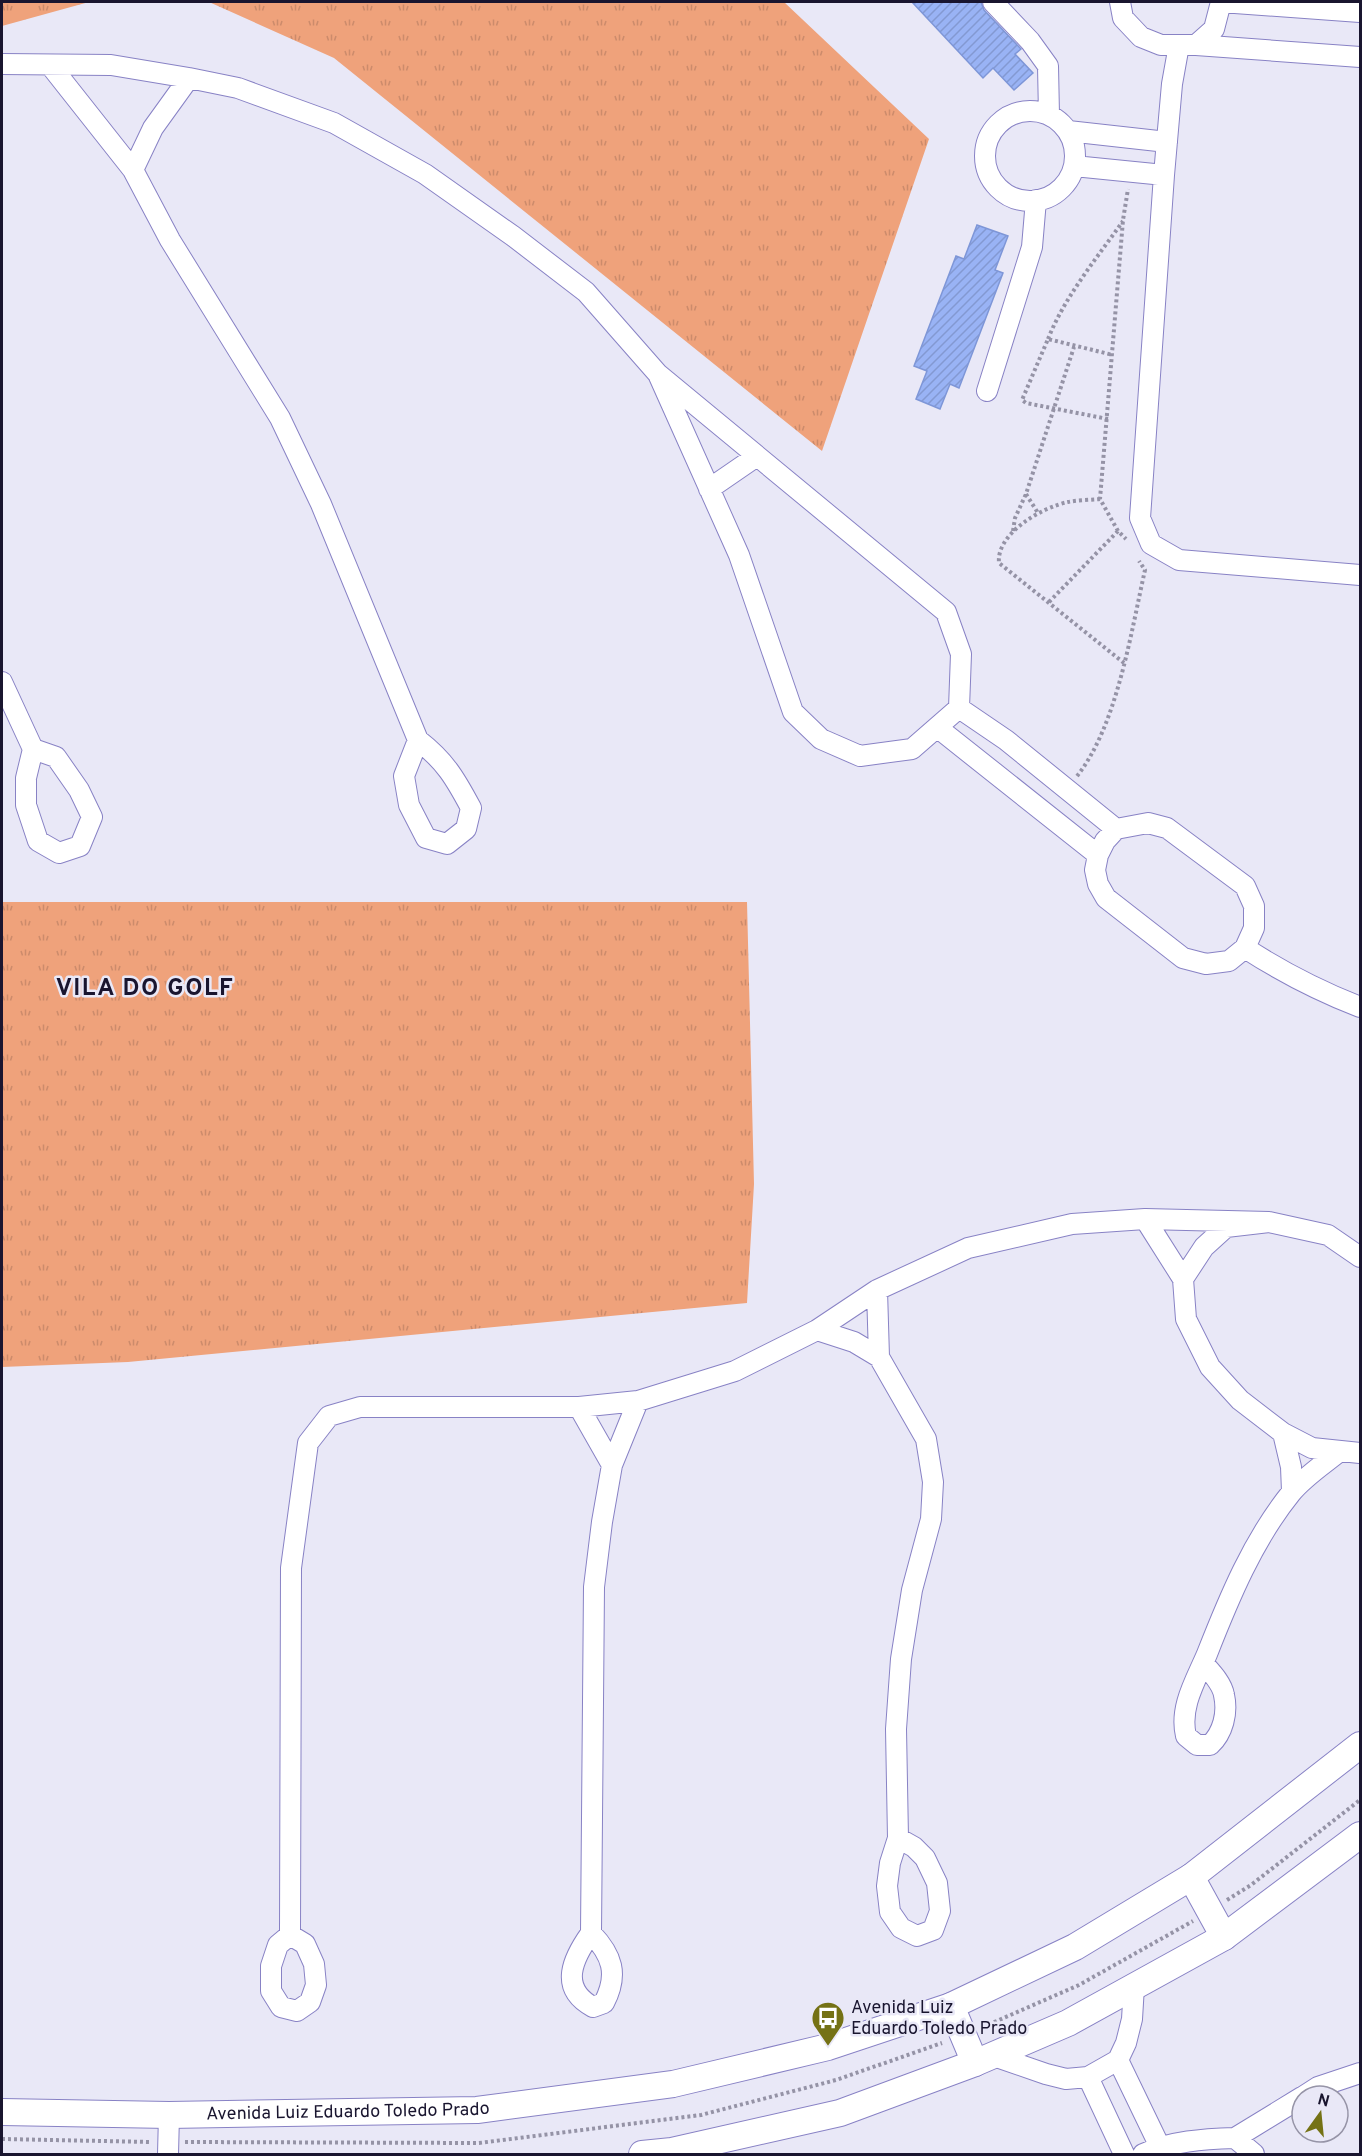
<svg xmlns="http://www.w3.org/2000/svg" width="1362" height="2156" font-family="Overpass,sans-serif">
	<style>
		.grass { fill: url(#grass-tufts) }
		.building { fill: url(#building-hatch); stroke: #7e96d7; stroke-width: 1.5 }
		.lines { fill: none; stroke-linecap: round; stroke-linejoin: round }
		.minor-casing { stroke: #8882c5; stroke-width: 22 }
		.major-casing { stroke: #8882c5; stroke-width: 28 }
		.path { stroke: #9593a6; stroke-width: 4; stroke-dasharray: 3 3; stroke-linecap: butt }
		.minor { stroke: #fff; stroke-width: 20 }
		.major { stroke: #fff; stroke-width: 26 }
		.labels { text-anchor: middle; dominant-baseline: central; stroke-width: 5; stroke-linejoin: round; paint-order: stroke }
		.poi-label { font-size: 18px; fill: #19152f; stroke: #e9e8f7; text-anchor: start }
		.street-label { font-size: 18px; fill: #19152f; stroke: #e9e8f7 }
		.district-label { font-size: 24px; font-weight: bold; letter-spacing: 1.5px; fill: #19152f; stroke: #e9e8f7 }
	</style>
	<defs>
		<pattern id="grass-tufts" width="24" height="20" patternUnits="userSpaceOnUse" patternTransform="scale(1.5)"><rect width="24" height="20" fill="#efa27b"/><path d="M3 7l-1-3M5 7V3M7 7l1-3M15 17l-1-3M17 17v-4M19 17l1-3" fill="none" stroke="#cc8b6b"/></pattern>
		<pattern id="building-hatch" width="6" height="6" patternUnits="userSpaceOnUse" patternTransform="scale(1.5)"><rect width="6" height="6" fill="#99b3f5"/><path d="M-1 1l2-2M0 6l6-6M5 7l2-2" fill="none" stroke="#8399d2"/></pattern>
	</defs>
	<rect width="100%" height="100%" fill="#e9e8f7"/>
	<path class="grass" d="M2 2H89L2 26Z
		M209 2H784L929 139 822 451 334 58Z
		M2 902H747L754 1184 747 1303 128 1362 2 1367Z"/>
	<path class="building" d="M912 2H981L984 10 1021 49 1015 54 1033 73 1014 90 993 68 983 78Z
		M977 225 1008 236 995 270 1003 273 959 388 950 384 940 409 916 399 927 371 914 366 956 256 964 259Z"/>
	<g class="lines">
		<g class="minor-casing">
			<path id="minor" d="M993 2 1030 41 1048 66 1049 115
				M1120 2 1123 18 1141 37 1161 45H1196L1214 29 1221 2
				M1221 2 1360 12
				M1179 45 1172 84 1164 175 1140 518 1151 544 1179 560 1360 575
				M1196 45 1360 57
				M2 64 111 65 189 78 238 88 334 123 425 174 513 236 586 292 658 374
				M50 65 133 170
				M189 78 153 128 133 170 170 240 280 418 321 504 418 740C445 761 455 778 471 808L466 829 447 844 426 838 409 805 404 776 418 740
				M985 156a45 45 0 1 1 90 0a45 45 0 1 1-90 0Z
				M1068 131 1167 142
				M1074 166 1164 175
				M658 374 946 612 961 654 959 708 912 749 860 756 821 739 793 712 739 555Z
				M987 391 1032 247 1036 200
				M709 489 757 456
				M2 682 33 749 26 778V805L38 841 59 853 80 846 92 817 79 790 56 757 33 749
				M959 708 1006 740 1116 829
				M938 728 1098 855
				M1148 823 1167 828 1245 886 1254 906V928L1245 948 1229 961 1206 964 1183 958 1106 898 1098 884 1095 870 1098 855 1105 841 1116 829Z
				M1245 948C1282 972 1319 991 1360 1007
				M1145 1219 1183 1279
				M1360 1257 1328 1235 1269 1222 1226 1227 1204 1247 1183 1279 1186 1319 1210 1367 1240 1400 1283 1433 1312 1448 1360 1453
				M877 1290 879 1357 926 1439 933 1482 931 1519 912 1590 901 1659 896 1729 898 1838 890 1863 887 1886 890 1912 901 1928 917 1936 933 1930 940 1911 937 1883 925 1858 914 1847 898 1838
				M817 1330 854 1342 879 1357
				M579 1407 612 1465
				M1283 1433 1291 1467 1292 1491
				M1203 1663C1211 1672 1222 1683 1224 1695 1228 1713 1223 1733 1210 1745H1197L1186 1736C1179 1707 1196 1680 1207 1654 1229 1598 1253 1540 1291 1493 1304 1477 1324 1464 1340 1451
				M591 1933C612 1955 619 1974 604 2003L593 2007C558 1988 573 1958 591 1933L594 1587 602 1522 612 1465 638 1401
				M290 1935 291 1568 308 1443 329 1416 360 1407H579L638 1401 735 1371 817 1330 877 1290 968 1248 1072 1224 1145 1219 1269 1222
				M290 1935 305 1944 314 1964 316 1985 310 2002 297 2011 281 2007 271 1991V1966L278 1945Z
				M991 2055 1046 2074 1066 2079 1088 2077 1118 2060 1126 2043 1132 2019 1134 1986
				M1118 2060 1160 2147
				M1088 2077 1124 2154
				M1304 2096 1318 2087 1360 2073
				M1235 2138 1302 2097
				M168 2154 169 2115
				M1143 2154C1172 2141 1203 2139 1235 2138L1254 2154"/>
		</g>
		<g class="major-casing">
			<g id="major">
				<path d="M1191 1877 1224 1937"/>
				<path d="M951 2006 975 2063"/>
				<path id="s1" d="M2 2112 169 2115 477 2110 673 2084 828 2047 951 2006 1075 1947 1191 1877 1360 1745"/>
				<path d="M642 2154 672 2151 840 2113 975 2063 1068 2023 1224 1937 1360 1835"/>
			</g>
		</g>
		<path class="path" d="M1048 339C1065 296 1097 258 1123 221
			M1108 419 1026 403 1022 400 1048 339 1113 355
			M1026 494 1038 513
			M1100 499C1090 500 1078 500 1068 502 1043 507 996 533 999 563L1124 663
			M1013 531 1015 518 1026 494 1074 347
			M1118 531 1100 499 1123 220 1128 189
			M1049 602 1118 531 1126 539
			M1077 776C1117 726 1131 632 1145 570L1139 561
			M1227 1900 1251 1885 1360 1800
			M983 2027 1079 1985 1193 1921
			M2 2139 151 2142
			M185 2142 479 2143 701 2115 836 2080 942 2043"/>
		<use href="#minor" class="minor"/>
		<use href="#major" class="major"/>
	</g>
	<defs>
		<g id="bus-pin" transform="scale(1.725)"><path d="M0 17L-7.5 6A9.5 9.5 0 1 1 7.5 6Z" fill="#757215" stroke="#e9e8f7"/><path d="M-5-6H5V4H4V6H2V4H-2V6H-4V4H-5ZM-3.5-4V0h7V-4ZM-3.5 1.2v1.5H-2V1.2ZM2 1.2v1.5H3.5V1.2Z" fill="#fff"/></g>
	</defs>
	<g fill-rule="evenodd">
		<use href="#bus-pin" x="828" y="2018"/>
	</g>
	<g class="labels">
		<g class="poi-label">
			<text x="851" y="2008">Avenida Luiz<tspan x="851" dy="21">Eduardo Toledo Prado</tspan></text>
		</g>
		<g class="street-label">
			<text stroke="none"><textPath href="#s1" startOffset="346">Avenida Luiz Eduardo Toledo Prado</textPath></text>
		</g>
		<g class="district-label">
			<text x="145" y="989">VILA DO GOLF</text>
		</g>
	</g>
	<rect width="1362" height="2156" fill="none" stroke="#19152f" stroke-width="6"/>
	<g transform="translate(1320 2114) rotate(15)"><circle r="28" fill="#e9e8f7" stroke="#9694a7" stroke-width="1.5"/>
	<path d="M0-4.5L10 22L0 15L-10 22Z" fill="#757215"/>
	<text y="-9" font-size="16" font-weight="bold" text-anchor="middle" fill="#19152f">N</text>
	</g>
</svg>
